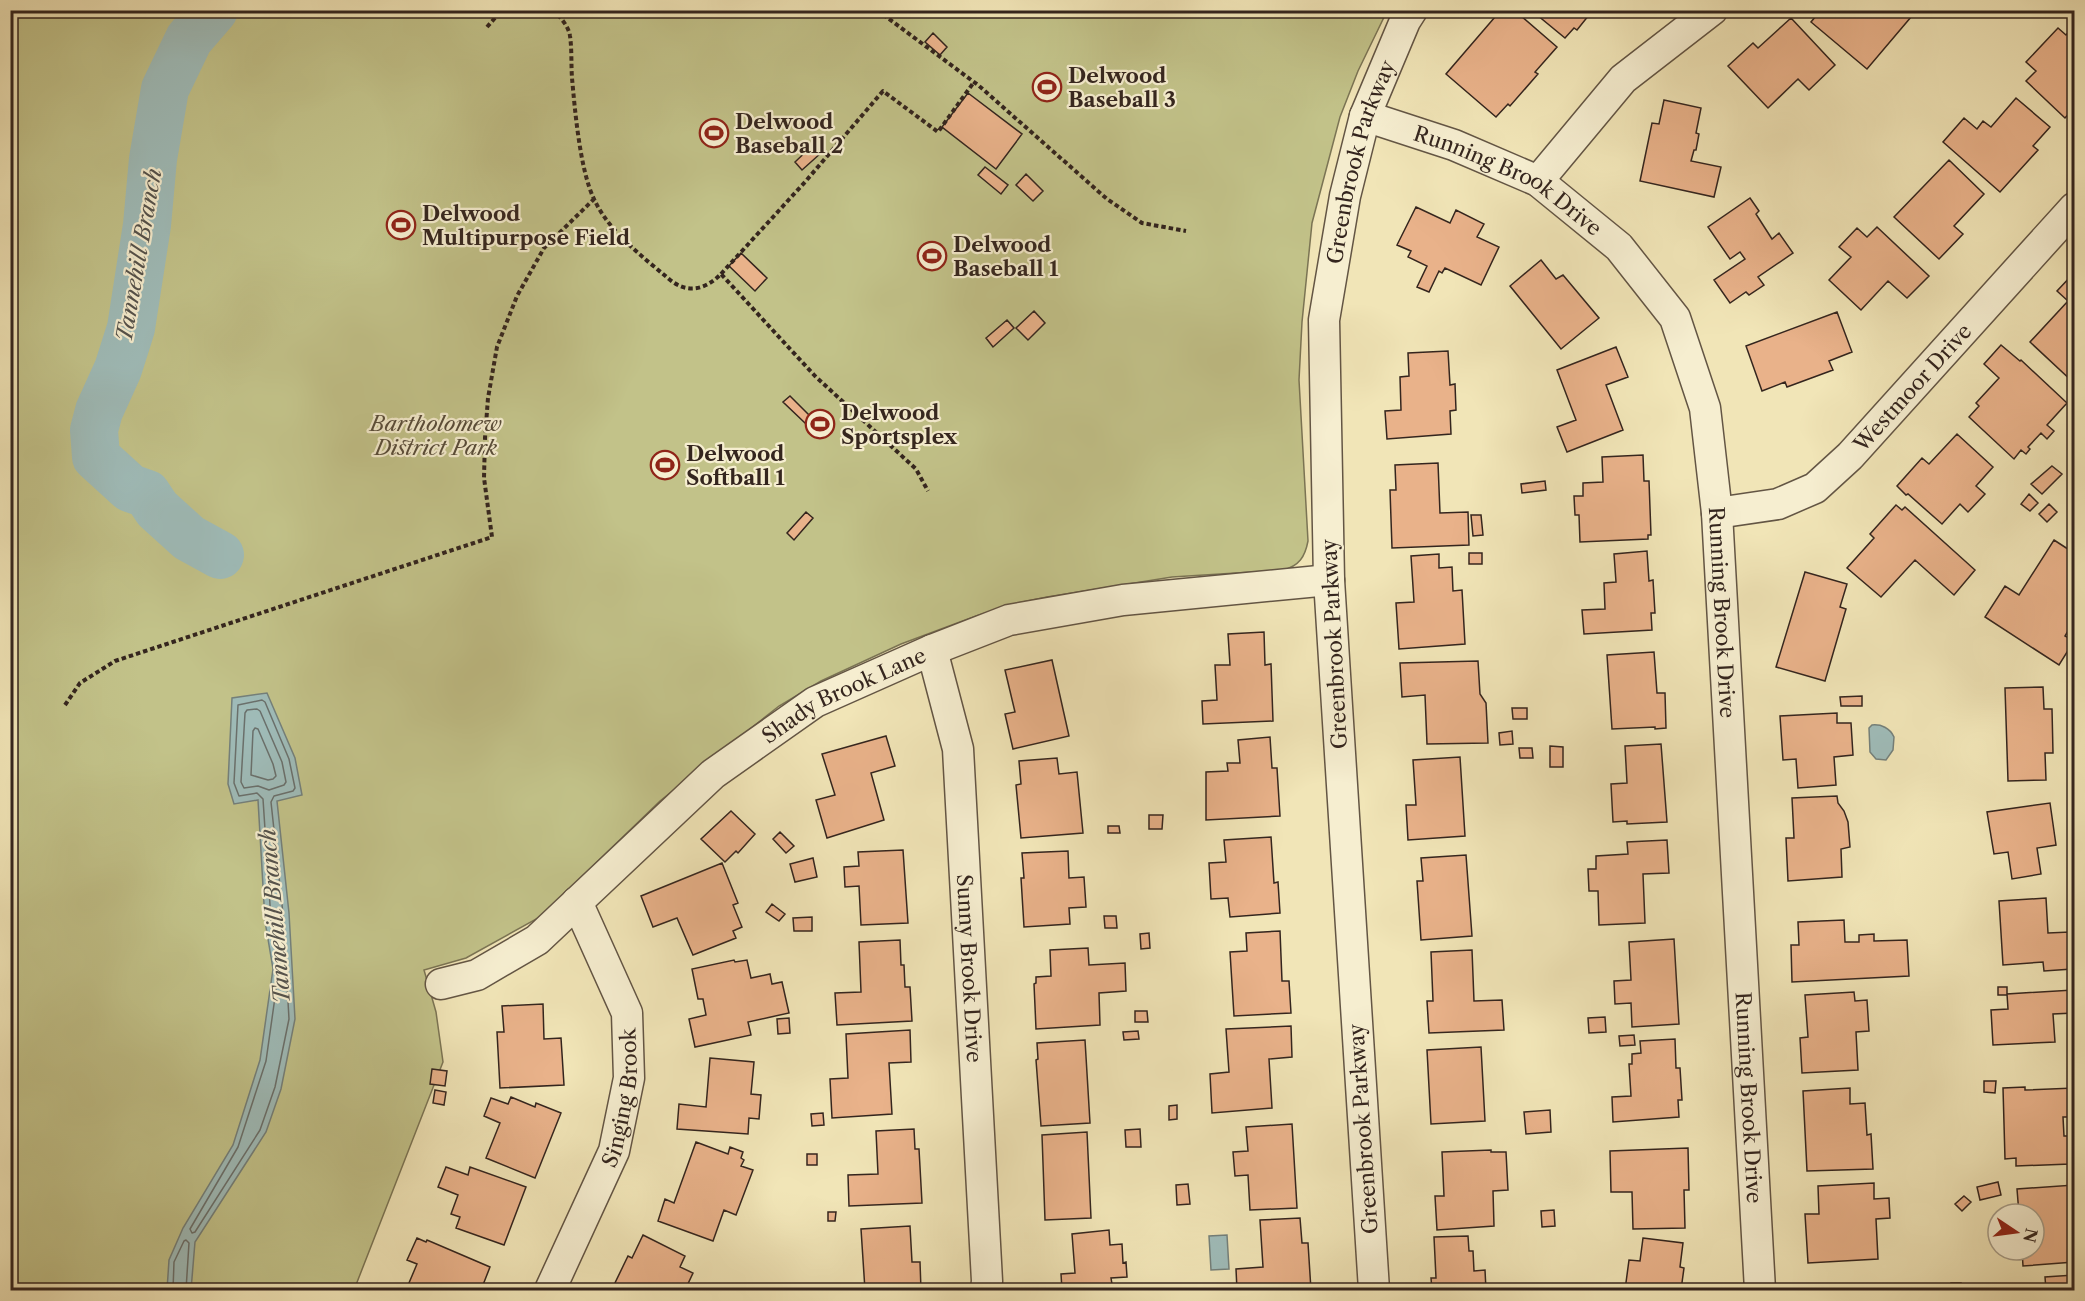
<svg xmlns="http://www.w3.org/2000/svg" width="2085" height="1301" font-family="'Libre Caslon Text',serif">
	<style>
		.green { fill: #c2c289; stroke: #7b7454; stroke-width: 1.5 }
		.water { fill: #9fbcb9; stroke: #74807b; stroke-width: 1.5 }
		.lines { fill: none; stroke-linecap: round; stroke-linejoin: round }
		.shore { stroke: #6a706c; stroke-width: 1.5 }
		.river { stroke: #9fbcb9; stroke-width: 48 }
		.building { fill: #e9b28a; stroke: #34251e; stroke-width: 1.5 }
		.minor-casing { stroke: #635544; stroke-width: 33 }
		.path { stroke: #34251e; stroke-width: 4; stroke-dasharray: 4.5 3; stroke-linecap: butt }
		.minor { stroke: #f6eed0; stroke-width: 30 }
		.labels { text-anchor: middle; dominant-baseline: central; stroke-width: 4.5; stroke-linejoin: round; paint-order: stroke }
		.poi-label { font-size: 21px; font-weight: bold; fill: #34251e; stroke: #f6eed0; text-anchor: start }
		.street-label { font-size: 21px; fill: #34251e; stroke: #f6eed0 }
		.park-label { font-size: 21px; font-style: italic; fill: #584c39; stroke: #f6eed0 }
		.water-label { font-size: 22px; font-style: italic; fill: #54524c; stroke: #f6eed0 }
	</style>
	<rect width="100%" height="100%" fill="#f1e5b7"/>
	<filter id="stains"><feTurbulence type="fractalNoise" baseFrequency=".00333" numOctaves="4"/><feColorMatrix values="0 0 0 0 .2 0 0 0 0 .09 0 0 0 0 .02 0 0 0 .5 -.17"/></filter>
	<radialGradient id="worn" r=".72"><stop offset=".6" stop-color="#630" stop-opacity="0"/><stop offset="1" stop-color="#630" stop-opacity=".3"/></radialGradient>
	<path class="green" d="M10 11H1387L1358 71 1340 117 1312 223 1302 322 1299 380 1308 541C1305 557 1299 566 1283 570L1172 577 1047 597 1013 604 976 616 901 644 821 681 779 706 660 801 540 917 466 958 424 970 436 1012 443 1062 354 1290H11Z"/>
	<path class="water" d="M267 693 295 758 302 795 277 801 289 913 295 1019 281 1089 266 1132 195 1242 191 1290H167L169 1260 183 1228 233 1145 260 1060 273 969 265 921 258 800 234 804 228 784 232 698Z
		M1872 725C1881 724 1890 728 1894 737L1893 750 1886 760 1876 759 1870 752 1869 728Z
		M1227 1235 1229 1269 1211 1270 1209 1236Z"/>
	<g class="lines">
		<path class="shore" d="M262 700 265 702 289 759 295 788 293 791 274 796 271 802 283 914 289 1019 275 1087 260 1130 195 1232 192 1233 190 1229 238 1147 266 1061 279 969 271 920 263 799 257 793 239 796 234 783 238 705Z
			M257 709 260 711 282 762 286 782 284 785 269 790 258 786 244 788 241 782 245 713 247 710Z
			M255 728 258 729 273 764 276 776 273 779 268 780 251 775 253 731Z
			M173 1290 174 1262 184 1241 186 1240 189 1243 186 1290"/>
		<path class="river" d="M214 10 189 39 165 89 153 159 147 225 131 328 118 369 99 411 94 430 96 457 130 488 147 494 157 509 189 538 220 555"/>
	</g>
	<path class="building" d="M1501 10H1514L1557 47 1535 72 1538 74 1510 106 1508 104 1496 117 1446 74Z
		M1531 10H1593L1577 30 1574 28 1565 38Z
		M1821 10H1903L1911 17 1867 69 1811 22Z
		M1791 18 1835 65 1809 90 1798 79 1768 108 1728 66 1753 43 1758 48Z
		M2074 26V108L2065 118 2026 81 2036 71 2026 62 2058 28 2066 35Z
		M933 33 947 47 940 55 925 42Z
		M968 93 1022 134 996 169 942 127Z
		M2016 98 2050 127 2033 146 2038 150 2000 192 1943 142 1964 118 1977 129 1983 121 1991 127Z
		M1664 100 1701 108 1696 133 1699 134 1696 150H1694L1691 161 1721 167 1714 197 1640 181 1652 123 1659 124Z
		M814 144 821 153 802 170 795 162Z
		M1949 160 1984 194 1954 226 1963 234 1939 259 1894 217Z
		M985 167 1008 185 1001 194 978 175Z
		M1026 174 1043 191 1033 201 1016 185Z
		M1750 198 1759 211 1756 214 1772 239 1779 233 1793 253 1758 277 1764 285 1749 295 1746 292 1730 303 1714 280 1745 259 1740 252 1730 259 1708 227Z
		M1416 207 1450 223 1456 210 1484 224 1477 237 1499 247 1481 285 1445 268 1442 273 1439 271 1429 292 1417 287 1427 266 1408 257 1411 251 1397 245Z
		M1877 227 1929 276 1907 298 1888 281 1861 310 1829 280 1851 257 1839 247 1857 228 1867 237Z
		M741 253 767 278 755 291 729 266Z
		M1541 260 1556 279 1563 275 1599 318 1561 349 1510 286Z
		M2074 273V383L2030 342 2068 301 2057 291Z
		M1034 311 1045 323 1028 340 1016 328Z
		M1837 312 1852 352 1829 361 1833 370 1787 387 1785 382 1762 391 1746 346Z
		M1007 320 1014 328 993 347 986 338Z
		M2001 345 2020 361 2021 360 2067 403 2047 425 2054 431 2047 439 2041 433 2028 447 2030 449 2026 454 2021 450 2014 459 1969 417 1979 406 1976 403 1999 378 1984 364Z
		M1616 347 1628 377 1606 385 1623 430 1567 452 1557 427 1576 420 1557 370Z
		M1448 351 1450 385 1455 384 1456 410 1450 411 1451 434 1387 439 1385 411 1401 410 1400 377 1409 376 1408 353Z
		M790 396 811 417 805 423 783 402Z
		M1957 434 1993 467 1976 486 1985 494 1968 512 1960 504 1942 524 1908 494 1906 495 1897 486 1922 458 1929 464Z
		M1643 455 1644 481H1649L1651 535H1648V539L1580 542 1579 515H1575L1574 496H1583V483L1603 482 1602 457Z
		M1438 463 1440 513 1468 512 1469 545 1392 548 1390 490H1396L1395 465Z
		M2052 466 2062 474 2042 494 2031 484Z
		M1545 481 1546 490 1522 493 1521 484Z
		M2029 494 2038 503 2030 511 2021 504Z
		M2049 504 2057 512 2047 522 2039 514Z
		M1896 505 1902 510 1905 507 1975 570 1954 595 1915 560 1881 597 1847 568 1874 538 1870 534Z
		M806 512 813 518 794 540 787 533Z
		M1471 515H1481L1483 535 1473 536Z
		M2054 540 2074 553V621L2065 636 2074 641 2059 665 1985 617 2005 586 2019 595Z
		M1647 551 1649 581 1653 580 1655 613H1651L1652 630 1584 634 1582 610 1605 609 1604 583 1616 582 1614 554Z
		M1469 553H1482V564H1469Z
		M1439 554V568L1452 567 1453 591 1462 590 1465 644 1399 649 1396 603 1414 602 1411 556Z
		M1805 572 1847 584 1840 607 1846 609 1825 681 1776 667Z
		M1264 632 1265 665 1271 664 1273 721 1203 724 1202 701 1217 700 1215 665H1230L1228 634Z
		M1654 652 1657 693H1665L1666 728 1655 729V727L1612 729 1607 655Z
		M1052 660 1069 736 1013 749 1005 714 1015 712 1005 670Z
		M1478 661 1480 694 1486 703 1488 743 1427 744 1425 695 1402 697 1400 663Z
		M2043 687 2044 709H2052L2053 753H2045L2046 780 2008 781 2005 688Z
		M1862 696V706H1841L1840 697Z
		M1512 708H1527V719H1513Z
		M1837 713V723H1851L1853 755 1834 757 1836 785 1798 788 1796 759 1783 760 1780 716Z
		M1512 731 1513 744 1500 745 1499 733Z
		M886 736 895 766 871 773 884 820 827 838 816 800 835 795 822 754Z
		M1270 737 1272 768H1277L1280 816 1206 820V772L1228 771 1227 763H1240L1238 740Z
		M1661 744 1667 822 1627 824V821L1613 822 1611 784 1627 783 1625 746Z
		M1550 746 1563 747V767H1550Z
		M1519 748H1532L1533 758H1520Z
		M1460 757 1465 836 1408 840 1406 805H1416L1413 760Z
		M1057 758 1059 774 1077 772 1083 833 1021 838 1016 785 1021 784 1019 761Z
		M1837 796 1838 803 1844 811 1848 822 1850 847 1841 849 1842 877 1788 881 1786 838H1794L1792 798Z
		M2050 803 2056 845 2037 848 2041 874 2012 879 2008 852 1994 854 1987 812Z
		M731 811 755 834 738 853 736 851 725 862 701 839Z
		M1149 815H1163L1162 829H1149Z
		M1108 826H1119L1120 833H1108Z
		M780 832 794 846 786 853 773 839Z
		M1271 837 1274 883 1278 882 1280 913 1230 917 1228 898 1211 899 1209 863 1226 862 1224 840Z
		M1667 840 1669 873 1643 874 1645 923 1599 925 1598 891H1589L1588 869H1596V856L1628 854 1627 842Z
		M903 850 908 923 861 925 859 886 845 887 844 867 859 866 858 852Z
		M1068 851 1069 878 1084 877 1086 907 1069 908 1070 924 1024 927 1021 878H1024L1022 853Z
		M1466 855 1472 936 1421 940 1417 881H1423L1421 858Z
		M813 858 817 877 795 882 790 864Z
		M722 863 738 903 733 905 742 927 733 931 736 938 693 955 677 918 653 927 641 896Z
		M2046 898 2048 933 2070 932 2072 969 2044 971 2043 962 2003 965 1999 901Z
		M772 904 785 914 779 921 766 912Z
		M1104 916H1116L1117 928H1105Z
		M812 917V931H794L793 918Z
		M1844 920 1845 942H1859V935L1874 934V941L1907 940 1909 976 1792 982 1791 945H1799L1798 922Z
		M1280 931 1282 981H1289L1291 1013 1234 1016 1230 952 1247 951 1246 933Z
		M1149 933 1150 948 1141 949 1140 934Z
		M1674 939 1679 1024 1632 1027 1631 1003 1615 1004 1614 981 1631 980 1629 942Z
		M900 940 901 965H904L905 987H910L912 1021 837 1025 835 993 861 992 859 942Z
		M1088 948 1089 965 1125 963 1126 991 1099 993 1100 1025 1036 1029 1034 984 1036 983V977L1051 976 1050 950Z
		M1472 950 1474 1001 1502 1000 1504 1030 1429 1033 1427 1001H1433L1431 952Z
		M734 960 735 962 747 960 751 978 770 974 772 984 782 982 789 1013 748 1022 751 1035 695 1047 689 1019 706 1015 703 999H698L692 969Z
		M1998 987H2007V995H1998Z
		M2073 990 2074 1013 2053 1014 2055 1042 1993 1045 1991 1010 2008 1009 2007 994Z
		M1854 992 1855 1001 1867 1000 1869 1031 1856 1032 1858 1070 1802 1073 1800 1038 1808 1037 1805 995Z
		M543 1004 544 1039 561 1038 564 1085 500 1088 497 1032H504L502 1006Z
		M1135 1011H1147L1148 1022H1135Z
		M1605 1017 1606 1032 1589 1033 1588 1018Z
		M789 1018 790 1033 778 1034 777 1019Z
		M1291 1026 1292 1057 1269 1059 1272 1108 1212 1113 1210 1074 1229 1072 1226 1029Z
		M910 1030 911 1062 889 1063 892 1114 832 1118 830 1079 848 1078 846 1034Z
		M1138 1031 1139 1039 1124 1040 1123 1032Z
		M1634 1035 1635 1045 1620 1046 1619 1036Z
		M1675 1039 1676 1068H1680L1682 1100H1678L1679 1117 1613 1122 1612 1097 1631 1096 1629 1064H1632V1054L1641 1053 1640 1041Z
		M1085 1040 1090 1123 1041 1126 1036 1060 1038 1059 1037 1043Z
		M1481 1047 1485 1121 1431 1124 1427 1050Z
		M710 1058 754 1062 751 1094 761 1095 759 1119 749 1118 748 1134 677 1129 679 1104 706 1107Z
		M432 1069 447 1071 445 1086 430 1084Z
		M1984 1081H1996L1995 1093 1984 1092Z
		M2025 1087V1090L2074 1088V1117H2063L2064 1136H2069L2070 1164 2016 1166V1158L2005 1159 2003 1088Z
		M1850 1088V1104L1865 1103 1867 1135 1871 1134 1873 1169 1807 1171 1803 1091Z
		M435 1090 446 1092 444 1105 433 1103Z
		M511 1097 535 1107 536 1103 561 1113 535 1178 486 1158 500 1123 484 1116 491 1098 508 1104Z
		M1177 1105V1119L1169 1120V1106Z
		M1550 1110 1551 1132 1526 1134 1524 1112Z
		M823 1113 824 1125 812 1126 811 1114Z
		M1292 1124 1297 1208 1250 1210 1248 1175 1235 1176 1233 1152 1248 1151 1246 1127Z
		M914 1129 915 1149H919L922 1203 849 1206 848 1175 878 1174 876 1131Z
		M1140 1129 1141 1147H1126L1125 1130Z
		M1087 1132 1091 1218 1045 1220 1042 1135Z
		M696 1142 728 1154 730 1147 743 1152 741 1158 744 1160 741 1166 753 1170 736 1215 724 1210 713 1241 658 1221 665 1199 674 1203Z
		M1688 1148 1689 1190H1684L1685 1228 1633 1229 1632 1192H1611L1610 1151Z
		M1491 1150V1152H1506L1508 1190 1493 1191 1494 1226 1437 1230 1435 1196H1444L1442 1152Z
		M807 1154H817V1165H807Z
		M446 1167 468 1175 470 1167 526 1187 504 1245 456 1228 460 1217 451 1214 458 1195 438 1187Z
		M1998 1182 2001 1195 1980 1200 1977 1187Z
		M1874 1183V1199L1889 1198 1890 1218 1876 1219 1878 1259 1808 1263 1805 1214H1819L1818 1186Z
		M1188 1184 1190 1204 1177 1205 1176 1185Z
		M2074 1185V1215H2068L2070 1234H2074V1262L2023 1266 2022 1250H2034V1214H2019L2017 1189Z
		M1964 1196 1971 1202 1962 1211 1955 1204Z
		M1554 1210 1555 1226 1542 1227 1541 1211Z
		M828 1212H836L835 1221H828Z
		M1300 1218 1302 1243H1308L1311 1290H1237L1236 1269 1263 1267 1260 1220Z
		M910 1226 912 1262H920L921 1290H865L861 1229Z
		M1109 1230 1110 1245 1122 1244 1123 1263 1126 1262 1127 1277 1111 1278 1113 1290H1062L1061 1274 1075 1273 1072 1234Z
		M643 1235 685 1256 680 1267 693 1273 685 1290H618L613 1287 628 1256 632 1258Z
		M1468 1236 1469 1251H1473L1474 1271 1485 1270 1486 1290H1432L1431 1278H1436L1434 1237Z
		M417 1238 426 1242 427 1240 490 1267 481 1290H462L451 1286 449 1290H406L417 1264 407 1260Z
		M1643 1238 1683 1243 1680 1267 1684 1268 1681 1290H1685H1625L1629 1260 1640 1261Z
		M2074 1275V1290H2046L2045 1277Z
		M1951 1283H1961V1290H1951Z
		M1894 1284V1290H1880V1285Z"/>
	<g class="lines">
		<g class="minor-casing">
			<g id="minor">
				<path id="s1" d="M1365 116 1454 145 1538 181 1619 247 1675 318 1705 408 1717 513 1760 1290"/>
				<path d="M1538 181 1623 79 1712 10"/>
				<path id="s2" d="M1717 513 1778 504 1815 488 1850 456 2074 208"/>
				<path id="s3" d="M932 650 958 749 987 1281 986 1290"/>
				<path id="s4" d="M441 984 477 975 537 940 713 774 815 702 932 650 1009 620 1123 600 1329 580"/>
				<path id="s5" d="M550 1290 614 1151 629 1078 627 1013 577 902"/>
				<path id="s6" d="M1374 1290 1329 580 1324 320 1345 196 1365 116 1405 21 1412 10"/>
			</g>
		</g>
		<path class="path" d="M552 10C560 16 569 27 570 36 572 50 571 64 572 78 575 111 580 170 594 199 609 232 643 257 669 279 688 295 706 289 721 274L815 376 916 469 928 491
			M877 10 978 85 1107 199 1142 223 1186 231
			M487 27 502 10
			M721 274 805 182 883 91 938 132 974 82
			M65 705 80 683 115 661 492 537 484 478 485 438 488 398 497 347 517 296 544 248 594 199"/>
		<use href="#minor" class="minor"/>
	</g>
	<defs>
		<g id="stadium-ring" transform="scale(1.5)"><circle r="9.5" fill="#f6eed0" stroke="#8f2418" stroke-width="1.5"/><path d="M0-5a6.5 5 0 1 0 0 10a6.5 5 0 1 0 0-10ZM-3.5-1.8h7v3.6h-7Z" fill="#8f2418"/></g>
	</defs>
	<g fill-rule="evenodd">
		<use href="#stadium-ring" x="1047" y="87"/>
		<use href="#stadium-ring" x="714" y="133"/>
		<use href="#stadium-ring" x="401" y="225"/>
		<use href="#stadium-ring" x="932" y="256"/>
		<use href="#stadium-ring" x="820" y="424"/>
		<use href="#stadium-ring" x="665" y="465"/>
	</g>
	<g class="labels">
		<g class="poi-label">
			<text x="1068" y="75">Delwood<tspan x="1068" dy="24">Baseball 3</tspan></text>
			<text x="735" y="121">Delwood<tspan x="735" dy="24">Baseball 2</tspan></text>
			<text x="422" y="213">Delwood<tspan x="422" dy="24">Multipurpose Field</tspan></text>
			<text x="953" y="244">Delwood<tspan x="953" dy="24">Baseball 1</tspan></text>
			<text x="841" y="412">Delwood<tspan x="841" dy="24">Sportsplex</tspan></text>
			<text x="686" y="453">Delwood<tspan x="686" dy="24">Softball 1</tspan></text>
		</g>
		<g class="street-label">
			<text stroke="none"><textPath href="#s6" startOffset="1134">Greenbrook Parkway</textPath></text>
			<text stroke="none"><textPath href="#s1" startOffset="158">Running Brook Drive</textPath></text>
			<text stroke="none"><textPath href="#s2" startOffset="242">Westmoor Drive</textPath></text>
			<text stroke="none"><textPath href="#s1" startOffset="680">Running Brook Drive</textPath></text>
			<text transform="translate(1334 644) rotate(-93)">Greenbrook Parkway</text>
			<text stroke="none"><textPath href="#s4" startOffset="502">Shady Brook Lane</textPath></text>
			<text stroke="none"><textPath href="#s3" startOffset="322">Sunny Brook Drive</textPath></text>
			<text stroke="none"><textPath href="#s5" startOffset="207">Singing Brook</textPath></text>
			<text stroke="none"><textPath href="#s1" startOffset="1166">Running Brook Drive</textPath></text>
			<text transform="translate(1363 1129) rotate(-94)">Greenbrook Parkway</text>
		</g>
		<g class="park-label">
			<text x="436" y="423">Bartholomew<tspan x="436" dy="24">District Park</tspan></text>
		</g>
		<g class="water-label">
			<text transform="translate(139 255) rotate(-80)">Tannehill Branch</text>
			<text transform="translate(275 916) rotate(-95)">Tannehill Branch</text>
		</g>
	</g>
	<rect width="2085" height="1301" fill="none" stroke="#f1e5b7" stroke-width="36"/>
	<rect x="12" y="12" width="2061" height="1277" fill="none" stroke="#34251e" stroke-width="3"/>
	<rect x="18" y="18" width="2049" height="1265" fill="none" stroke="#34251e" stroke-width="1.5"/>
	<g transform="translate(2016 1232) rotate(103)"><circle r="28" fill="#f6eed0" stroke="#a89e89" stroke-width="1.5"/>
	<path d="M0-4.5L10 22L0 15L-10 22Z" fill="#8f2418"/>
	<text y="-9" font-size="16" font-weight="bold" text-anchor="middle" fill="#34251e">N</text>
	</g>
	<rect width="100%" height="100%" filter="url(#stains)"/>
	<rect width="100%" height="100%" fill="url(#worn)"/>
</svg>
